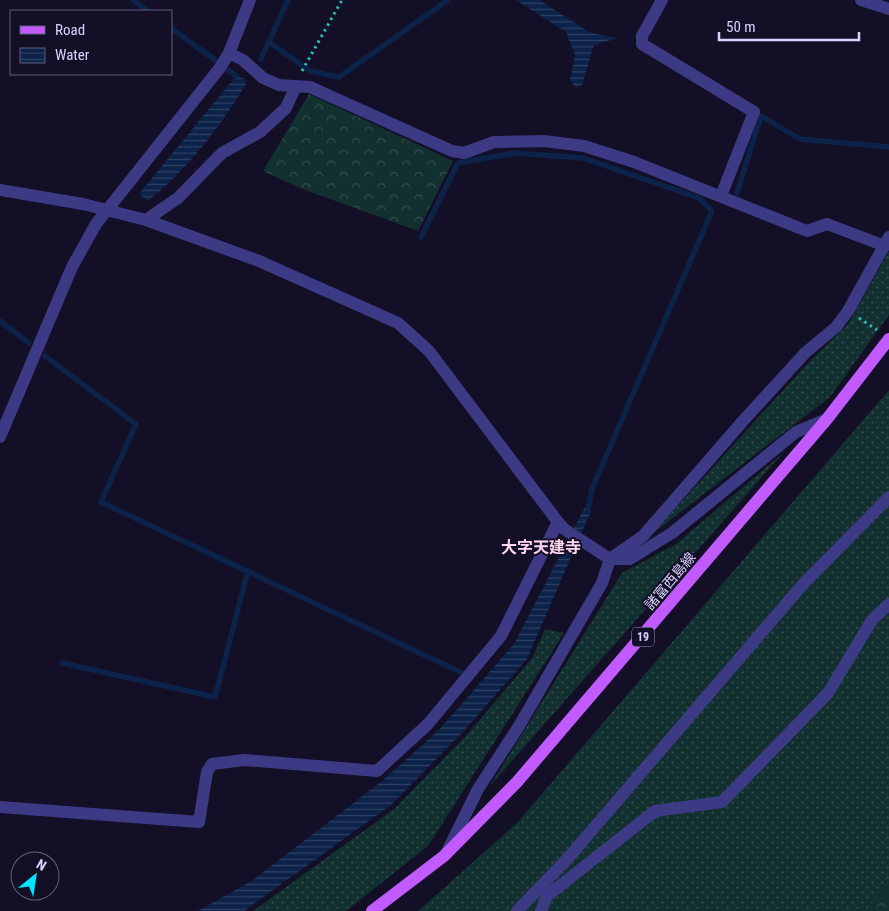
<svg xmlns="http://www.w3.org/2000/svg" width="889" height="911" font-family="'Roboto Condensed','Noto Sans JP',sans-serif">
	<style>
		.grass { fill: url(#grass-dots) }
		.forest { fill: url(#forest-crowns) }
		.water { fill: url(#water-rules) }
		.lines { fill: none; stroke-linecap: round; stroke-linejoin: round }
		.stream { stroke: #0c2248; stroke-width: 5.5 }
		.path { stroke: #2fb8b0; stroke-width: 3; stroke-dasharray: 2.5 4; stroke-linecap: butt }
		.minor { stroke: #3d3a85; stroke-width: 12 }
		.major { stroke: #c25bff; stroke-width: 12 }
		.labels { text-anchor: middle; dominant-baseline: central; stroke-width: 4; stroke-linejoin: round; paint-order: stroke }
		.shield { fill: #130f26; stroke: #9e99be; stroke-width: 1 }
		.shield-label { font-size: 12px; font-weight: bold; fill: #d9d4ff }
		.street-label { font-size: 14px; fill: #d9d4ff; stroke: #130f26 }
		.quarter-label { font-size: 16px; font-weight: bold; fill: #ffd6f0; stroke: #130f26 }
	</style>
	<defs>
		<pattern id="grass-dots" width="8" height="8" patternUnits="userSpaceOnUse" patternTransform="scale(1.25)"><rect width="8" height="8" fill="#12302f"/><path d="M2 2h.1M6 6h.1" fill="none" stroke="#344d4e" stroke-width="1.8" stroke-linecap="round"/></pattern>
		<pattern id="forest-crowns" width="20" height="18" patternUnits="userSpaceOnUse" patternTransform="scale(1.25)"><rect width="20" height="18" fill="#12302f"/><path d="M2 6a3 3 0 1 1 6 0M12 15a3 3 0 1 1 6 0" fill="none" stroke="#344d4e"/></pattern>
		<pattern id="water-rules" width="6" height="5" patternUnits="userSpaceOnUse" patternTransform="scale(1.25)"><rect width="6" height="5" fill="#0c2248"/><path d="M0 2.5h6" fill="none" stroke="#2f4163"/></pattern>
	</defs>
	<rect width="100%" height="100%" fill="#130f26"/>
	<path class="grass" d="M889 251V315L830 397 652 534 810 361 848 324Z
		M889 390V887L886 886 866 911H418L517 823Z
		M783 453 489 787 622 573 676 544Z
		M545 629 564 633 428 846 346 911H253L394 809 466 736 533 657Z"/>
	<path class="forest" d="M309 94 453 161 418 231 300 188 263 171Z
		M886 886 889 887V911H866Z"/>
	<path class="water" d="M516 0H539L591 33 617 38 594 45 582 85 576 88 570 80 575 55 566 32Z
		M236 76 245 79 246 84C220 127 187 170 148 201L139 194Z
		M585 507 591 511 527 659 462 733 391 805 244 911H198L253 880 382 781 439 730 514 644Z"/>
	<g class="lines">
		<path class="stream" d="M133 0 148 11
			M171 28 215 60
			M269 42 310 71 339 77 448 0
			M261 59 288 0
			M228 70 236 76
			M737 193 761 116 800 139 889 147
			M421 237 458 163 515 153 583 158 699 198 712 211 592 489 588 509
			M0 321 29 343
			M45 356 136 424 101 502 460 672
			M62 663 215 697 248 571"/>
		<path class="path" d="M302 71 342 0
			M859 318 877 330"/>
		<path class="minor" d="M662 0 642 36V44L754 112 721 196
			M861 0 889 9
			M229 53 243 60 263 78 279 85 310 87 452 151 464 153 494 142 544 141 584 146 634 162 807 231 827 224 885 246
			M0 190 83 204 146 220 259 261 398 323 429 351 558 522 564 529 610 559H630L672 533 796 432 827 419
			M146 220 178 198 222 153 260 132 286 108 295 88
			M0 437 72 267 96 224 219 69 229 53 250 0
			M0 807 199 822 207 772 212 764 244 760 377 771 428 724 501 636 558 522
			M447 852 478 789 519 726 602 583 610 559 643 536 742 422 805 353 836 327 848 311 889 237
			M517 911 569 857 804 583 889 497
			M541 911 547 896 655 811 722 802 828 693 872 620 889 604"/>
		<path class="major" d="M372 911 444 856 517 782 827 419 889 339"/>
	</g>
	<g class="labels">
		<rect class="shield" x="632" y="627.5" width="22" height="19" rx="4"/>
		<g class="shield-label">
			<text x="643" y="637">19</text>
		</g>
		<g class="street-label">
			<text transform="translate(670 581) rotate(-50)">諸富西島線</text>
		</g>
		<g class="quarter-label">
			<text x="541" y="547">大字天建寺</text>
		</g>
	</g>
	<rect x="10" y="10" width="162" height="65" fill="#130f26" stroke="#625e7d"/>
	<rect x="20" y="26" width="25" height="8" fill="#c25bff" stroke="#625e7d"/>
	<text x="55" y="35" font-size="15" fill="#d9d4ff">Road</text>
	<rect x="20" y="48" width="25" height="15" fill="url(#water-rules)" stroke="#625e7d"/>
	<text x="55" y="60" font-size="15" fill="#d9d4ff">Water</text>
	<g transform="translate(35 876) rotate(30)"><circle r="24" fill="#130f26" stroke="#625e7d"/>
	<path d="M0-4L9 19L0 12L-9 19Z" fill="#00e5ff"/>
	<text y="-8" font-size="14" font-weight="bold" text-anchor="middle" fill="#d9d4ff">N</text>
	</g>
	<path d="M719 32v8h140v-8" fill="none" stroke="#d9d4ff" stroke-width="2.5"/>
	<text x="726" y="32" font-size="15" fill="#d9d4ff" stroke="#130f26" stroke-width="4" paint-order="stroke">50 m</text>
</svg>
